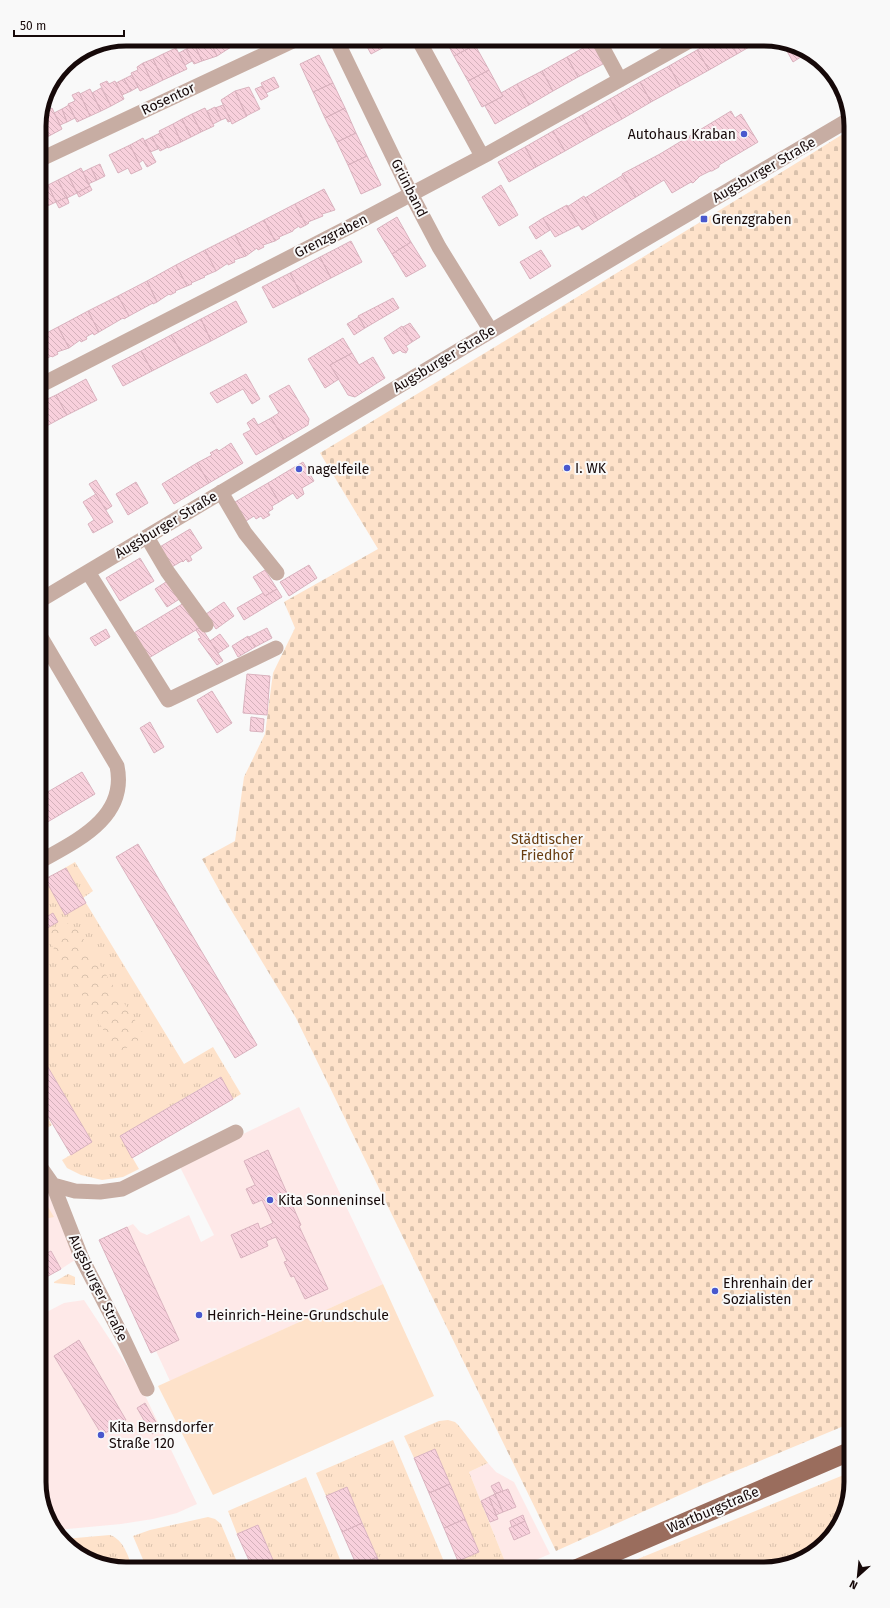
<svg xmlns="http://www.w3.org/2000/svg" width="890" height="1608" font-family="'Fira Sans',sans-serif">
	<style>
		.built { fill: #fee9e8 }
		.grass { fill: url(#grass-tufts) }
		.cemetery { fill: url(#cemetery-stones) }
		.park { fill: url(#park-crowns) }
		.pitch { fill: #fee2ca }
		.building { fill: url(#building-back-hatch); stroke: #dab3bf }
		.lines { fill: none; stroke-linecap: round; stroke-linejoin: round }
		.minor { stroke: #c7ada3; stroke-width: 15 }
		.major { stroke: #9a6d5d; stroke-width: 19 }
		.poi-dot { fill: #4958cd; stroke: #f9f9f9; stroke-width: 1.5 }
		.labels { text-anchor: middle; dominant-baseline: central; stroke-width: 4; stroke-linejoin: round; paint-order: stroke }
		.street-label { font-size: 14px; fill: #160909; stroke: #f9f9f9 }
		.poi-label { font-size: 14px; fill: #160909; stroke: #f9f9f9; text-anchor: start }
		.park-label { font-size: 14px; fill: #683d10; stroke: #f9f9f9 }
		.rim { fill: none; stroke: #160909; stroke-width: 5 }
	</style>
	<defs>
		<pattern id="grass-tufts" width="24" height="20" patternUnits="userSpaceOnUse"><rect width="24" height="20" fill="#fee2ca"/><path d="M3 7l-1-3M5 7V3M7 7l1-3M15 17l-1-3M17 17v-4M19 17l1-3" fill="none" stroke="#d9c1ac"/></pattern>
		<pattern id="cemetery-stones" width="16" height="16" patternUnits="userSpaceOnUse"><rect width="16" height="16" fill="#fee2ca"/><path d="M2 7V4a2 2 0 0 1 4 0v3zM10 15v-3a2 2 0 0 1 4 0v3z" fill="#d9c1ac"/></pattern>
		<pattern id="park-crowns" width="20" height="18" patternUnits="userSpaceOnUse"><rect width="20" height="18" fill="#fee2ca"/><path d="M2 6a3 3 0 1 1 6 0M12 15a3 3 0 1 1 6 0" fill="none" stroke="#d9c1ac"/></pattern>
		<pattern id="building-back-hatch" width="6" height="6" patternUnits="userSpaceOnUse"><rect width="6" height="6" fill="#f8d0dc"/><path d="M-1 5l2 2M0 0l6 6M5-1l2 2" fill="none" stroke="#d4b1bb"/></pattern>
	</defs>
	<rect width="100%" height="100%" fill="#f9f9f9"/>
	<path class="built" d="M299 1107 383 1284 170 1381 156 1351 151 1353 99 1240 133 1224 140 1232 147 1235 189 1215 201 1242 214 1235 179 1165Z
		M39 1177 46 1188 75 1260 61 1269 51 1251 43 1255 39 1249Z
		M84 1300 141 1387 197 1504 177 1513 153 1519 121 1524 57 1530 46 1516 39 1482V1316L64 1303Z
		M488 1463 496 1472 514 1482 550 1554 514 1569H508L469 1472Z"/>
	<path class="grass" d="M75 862 93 891 83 898 184 1064 213 1047 241 1094 233 1099 220 1077 120 1136 139 1169 123 1177 102 1180 81 1175 67 1168 62 1160 92 1142 39 1052V883Z
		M39 1103 52 1125 44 1130 42 1128 39 1130Z
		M68 1274 75 1277V1285L54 1283V1282Z
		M448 1420 455 1422 459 1426 488 1463 469 1472 508 1569H462L458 1561 479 1552 435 1449 414 1458 404 1436 439 1421Z
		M393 1440 445 1564 433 1569H382L347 1487 326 1496 316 1473Z
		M851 1472V1482L836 1530 798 1562 764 1569H630L628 1563Z
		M306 1477 344 1569H277L258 1525 237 1534 228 1511Z
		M208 1517 215 1519 221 1524 240 1569H172L169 1563 155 1569H147L133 1536 150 1530Z
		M110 1535C124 1540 128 1556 133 1569H120L77 1554 64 1539Z"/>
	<path class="cemetery" d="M851 129V1423L702 1485 556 1551 296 1018 222 895 202 859 235 841 244 777 265 734 273 673 295 628 284 602 378 549 320 453C497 345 675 239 851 129Z"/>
	<path class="park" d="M66 923 72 925 77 929 145 1036 123 1050 115 1049 45 934Z"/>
	<path class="pitch" d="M39 1192 54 1217 39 1220Z
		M383 1284 434 1396 213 1495 158 1386Z"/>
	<path class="building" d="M203 39H209L217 56 202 61 194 44Z
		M209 39H227L231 47 217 56Z
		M373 39H388L390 44 371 54 365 43Z
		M445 39H472L475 45 454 56Z
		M717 39H729L737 54 709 70 697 50Z
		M729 39H763L737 54Z
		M592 43 603 64 578 77 567 57Z
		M783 44 807 53 793 62Z
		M195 45 202 61 194 64 186 49Z
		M475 45 489 70 468 81 454 56Z
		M176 48 187 69 174 75 163 54Z
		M186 49 192 61 185 65 179 53Z
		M697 50 709 70 680 86 669 66Z
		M163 54 174 75 163 80 153 59Z
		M319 55 333 83 313 92 300 64Z
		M567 57 578 77 553 91 542 71Z
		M153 59 163 80 153 85 143 63Z
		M143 63 153 85 140 91 131 73 138 70 137 67Z
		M669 66 680 86 651 102 640 82Z
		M489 70 503 96 482 107 468 81Z
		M542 71 553 91 529 105 517 84Z
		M132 75 138 87 131 91 124 79Z
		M274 77 279 87 266 93 261 83Z
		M124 79 131 91 122 95 116 83Z
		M107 81 109 84 115 81 124 99 111 106 100 84Z
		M640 82 651 102 622 119 610 99Z
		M333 83 345 108 325 118 313 92Z
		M517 84 529 105 495 124 485 106 503 96 501 93Z
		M262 86 268 96 261 100 255 89Z
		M249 87 260 109 246 116 235 91Z
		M101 88 111 106 101 111 92 93Z
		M90 89 101 111 90 116 80 94Z
		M235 91 247 116 232 124 221 100Z
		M79 92 90 116 77 122 68 104 75 101 72 95Z
		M610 99 622 119 593 135 582 115Z
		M69 105 75 118 67 122 62 109Z
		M223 105 231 121 228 122 226 118 221 120 215 108Z
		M215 107 221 120 213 124 207 111Z
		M52 108 62 129 49 136 40 117 41 113Z
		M205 108 214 126 201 132 192 114Z
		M345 108 356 133 337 142 325 118Z
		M62 109 67 122 60 125 54 113Z
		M731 111 735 118 741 114 758 142 719 165V167L712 171H710L700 176 693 183 691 182 672 193 664 180 636 197 622 174 660 154Z
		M192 114 201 132 191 137 182 119Z
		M582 115 593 135 565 151 553 131Z
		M40 118 49 136 39 141V120Z
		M182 119 191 137 181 142 173 124Z
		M173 124 181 142 168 148 159 131Z
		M553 131 565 151 536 167 525 147Z
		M160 133 168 147 160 151 152 137Z
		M356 133 367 156 348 165 337 142Z
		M152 137 158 149 150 152 144 141Z
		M143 138 156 162 147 167 143 160 139 163 130 145Z
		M130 145 142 169 131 174 128 168 118 173 109 155Z
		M525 147 536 167 509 182 498 162Z
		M367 156 381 185 361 194 348 165Z
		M100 164 105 176 97 180 91 168Z
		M81 168 90 186 77 193 68 175Z
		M91 168 97 180 88 184 83 172Z
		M68 175 77 193 67 198 58 180Z
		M623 175 636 197 598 220 585 198Z
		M58 180 67 197 56 202 48 185Z
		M48 185 56 202 43 208 39 200V189Z
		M501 185 518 215 499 226 482 197Z
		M90 186 92 190 79 197 77 193Z
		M324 189 335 210 322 214 323 216 308 222 309 223 306 225 295 204Z
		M584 196 598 220 582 230 567 207Z
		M67 197 69 203 59 208 56 202Z
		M295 204 306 225 300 228 299 226 293 230V231L279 237 280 238 275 241 264 220Z
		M567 205 579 225 555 237 543 218Z
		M397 217 411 242 392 254 377 229Z
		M543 218 550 230 536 239 529 227Z
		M264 220 275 241 263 245 264 247 258 250 257 248 246 256 235 235Z
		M235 235 246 256 234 260 235 262 228 265V263L216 271 205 250Z
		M351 241 362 262 331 278 320 257Z
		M411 242 426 266 406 277 392 254Z
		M205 250 216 271 204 276 205 277 191 283 192 284 187 286 176 265Z
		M541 250 551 266 530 279 520 262Z
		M320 257 331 278 301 294 290 273Z
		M176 265 187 286 175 291 176 292 170 295 169 294 157 302 147 281Z
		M290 273 301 294 273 308 262 287Z
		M147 281 157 302 153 304V303L129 316 118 296Z
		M118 296 129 316 124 319 123 318 99 332 88 311Z
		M393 298 399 308 365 328 358 316Z
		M236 301 247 322 211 341 201 319Z
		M88 311 99 332 94 335 93 333 86 337 87 339 81 342 80 340 69 348 58 327Z
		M359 317 365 328 354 335 347 324Z
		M201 319 211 341 183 355 171 335Z
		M410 323 420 337 412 342 403 327Z
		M402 326 412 342 406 346 408 349 406 353 402 352 400 350 393 354 384 338Z
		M58 327 69 348 57 352 58 354 52 357 51 356 40 363 39 337Z
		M171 335 183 355 152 371 141 351Z
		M343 338 352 353 330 365 339 379 325 388 308 359Z
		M141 351 152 371 123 386 112 366Z
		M352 353 359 365 373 357 385 378 355 397 348 395 330 365Z
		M246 374 260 399 252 404 243 389 217 403 210 393Z
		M86 379 97 400 67 415 56 395Z
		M289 385 309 419 308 425 284 439 271 418 279 413 269 396Z
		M56 395 67 415 39 430V403Z
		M254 418 258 425 271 418 284 439 256 455 243 434 251 430 247 423Z
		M231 443 243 463 209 483 197 463 212 455 210 453 217 449 219 451Z
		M303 462 314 481 302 488 304 494 297 499 293 493 279 502 268 483Z
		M197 463 209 483 174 504 162 484Z
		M96 480 112 506 106 510 89 484Z
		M136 482 148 503 128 515 116 494Z
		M268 483 279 502 272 506 273 509 268 512 270 515 263 519 261 516 256 519 254 516 246 521 235 502Z
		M96 494 113 522 93 533 88 524 94 520 83 502Z
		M190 529 202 548 190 556 192 560 188 562 186 559 183 562 182 561 170 568 158 548Z
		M140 558 154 581 120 601 106 578Z
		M309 565 317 578 289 596 280 582Z
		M265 570 277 589 265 596 253 577Z
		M169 580 181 598 167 607 155 589Z
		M277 589 282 597 244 620 237 608 263 593 265 596Z
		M224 602 234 616 216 629 206 614Z
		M184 603 201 627 147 659 132 634Z
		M201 627 223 661 217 665 198 639 201 638 196 630Z
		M267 628 272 638 255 647 249 637Z
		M106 629 110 637 95 646 90 638Z
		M220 634 229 646 218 653 210 641Z
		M248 636 255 647 238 657 232 646Z
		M247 674 270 676 267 715 243 713Z
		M212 691 232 723 217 733 197 700Z
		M251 717 264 719 263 732 250 731Z
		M150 722 164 747 154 753 140 728Z
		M82 772 95 794 39 827V797Z
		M138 844 257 1045 235 1058 116 857Z
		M66 868 86 903 65 915 45 879Z
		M53 913 58 922 42 931 39 926V921Z
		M39 1052 92 1142 71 1155 39 1101Z
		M221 1077 233 1099 132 1158 120 1136Z
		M268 1150 301 1225 299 1226 328 1289 305 1299 294 1276 291 1277 284 1262 287 1261 276 1237 266 1241 268 1246 241 1258 231 1235 258 1223 260 1229 273 1223 262 1200 253 1204 246 1189 255 1185 244 1161Z
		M127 1227 179 1340 151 1353 99 1240Z
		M39 1249 43 1255 51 1251 61 1269 39 1281Z
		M79 1340 126 1420 102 1435 54 1356Z
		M145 1403 160 1429 152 1434 137 1408Z
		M435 1449 450 1484 429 1493 414 1458Z
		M499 1482 503 1491 495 1494 491 1486Z
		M450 1484 465 1519 444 1528 429 1493Z
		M347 1487 362 1523 342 1532 326 1496Z
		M508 1489 516 1507 503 1512 495 1494Z
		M495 1494 503 1512 496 1515 489 1497Z
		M489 1497 498 1519 490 1522 481 1501Z
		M523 1515 525 1521 512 1527 510 1521Z
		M465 1519 479 1552 458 1561 444 1528Z
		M525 1521 530 1533 514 1540 509 1528Z
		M362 1523 377 1557 357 1566 342 1532Z
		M258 1525 273 1560 253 1569 237 1534Z
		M377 1557 382 1569H358L357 1566Z
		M273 1560 277 1569H253Z
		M169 1563 172 1569H155Z
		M445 1564 448 1569H433Z"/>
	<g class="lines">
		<path class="minor" d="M336 39 411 194 439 247 491 331
			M418 39 482 156
			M598 39 620 80
			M39 160 297 39
			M39 386 351 226 489 153 693 39
			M221 492 245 533 277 573
			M147 537 167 571 206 625
			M88 572 168 700 276 648
			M39 601 642 241 850 119
			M39 862C76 841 128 818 117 766L39 634
			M39 1165 53 1185 75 1191 100 1192 122 1189 236 1132
			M53 1185 82 1259 123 1338 147 1389"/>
		<path class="major" d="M576 1569 851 1451"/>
	</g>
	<g class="poi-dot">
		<circle cx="744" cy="134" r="4"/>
		<rect x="700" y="215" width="8" height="8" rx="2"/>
		<circle cx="567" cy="468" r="4"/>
		<circle cx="299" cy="469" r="4"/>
		<circle cx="270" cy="1200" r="4"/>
		<circle cx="715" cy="1291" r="4"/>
		<circle cx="199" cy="1315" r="4"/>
		<circle cx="101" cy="1435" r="4"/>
	</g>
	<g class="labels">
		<g class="street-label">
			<text transform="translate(168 99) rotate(-25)">Rosentor</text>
			<text transform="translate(764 170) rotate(-30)">Augsburger Straße</text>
			<text transform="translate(409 188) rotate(63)">Grünband</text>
			<text transform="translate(331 236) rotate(-27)">Grenzgraben</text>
			<text transform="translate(444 359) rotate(-31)">Augsburger Straße</text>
			<text transform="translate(166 525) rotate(-31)">Augsburger Straße</text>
			<text transform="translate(98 1288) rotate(64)">Augsburger Straße</text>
			<text transform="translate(713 1510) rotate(-23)">Wartburgstraße</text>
		</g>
		<g class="poi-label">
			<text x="736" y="134" text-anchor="end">Autohaus Kraban</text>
			<text x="712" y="219">Grenzgraben</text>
			<text x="575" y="468">I. WK</text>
			<text x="307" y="469">nagelfeile</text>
			<text x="278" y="1200">Kita Sonneninsel</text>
			<text x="723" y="1283">Ehrenhain der<tspan x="723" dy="16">Sozialisten</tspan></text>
			<text x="207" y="1315">Heinrich-Heine-Grundschule</text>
			<text x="109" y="1427">Kita Bernsdorfer<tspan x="109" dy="16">Straße 120</tspan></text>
		</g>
		<g class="park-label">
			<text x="547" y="839">Städtischer<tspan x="547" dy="16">Friedhof</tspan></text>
		</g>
	</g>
	<path d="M0 0H890V1608H0ZM126 46H764A80 80 0 0 1 844 126V1482A80 80 0 0 1 764 1562H126A80 80 0 0 1 46 1482V126A80 80 0 0 1 126 46Z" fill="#f9f9f9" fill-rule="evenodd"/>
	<path class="rim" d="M126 46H764A80 80 0 0 1 844 126V1482A80 80 0 0 1 764 1562H126A80 80 0 0 1 46 1482V126A80 80 0 0 1 126 46Z"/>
	<g transform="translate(858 1576) rotate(207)" stroke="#f9f9f9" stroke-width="3" paint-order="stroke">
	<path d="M0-3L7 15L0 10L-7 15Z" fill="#160909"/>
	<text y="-6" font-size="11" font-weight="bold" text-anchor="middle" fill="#160909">N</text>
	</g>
	<path d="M14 30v6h110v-6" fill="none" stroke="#160909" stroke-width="2"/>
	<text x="20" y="30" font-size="12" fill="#160909" stroke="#f9f9f9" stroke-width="3" paint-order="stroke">50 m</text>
</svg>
